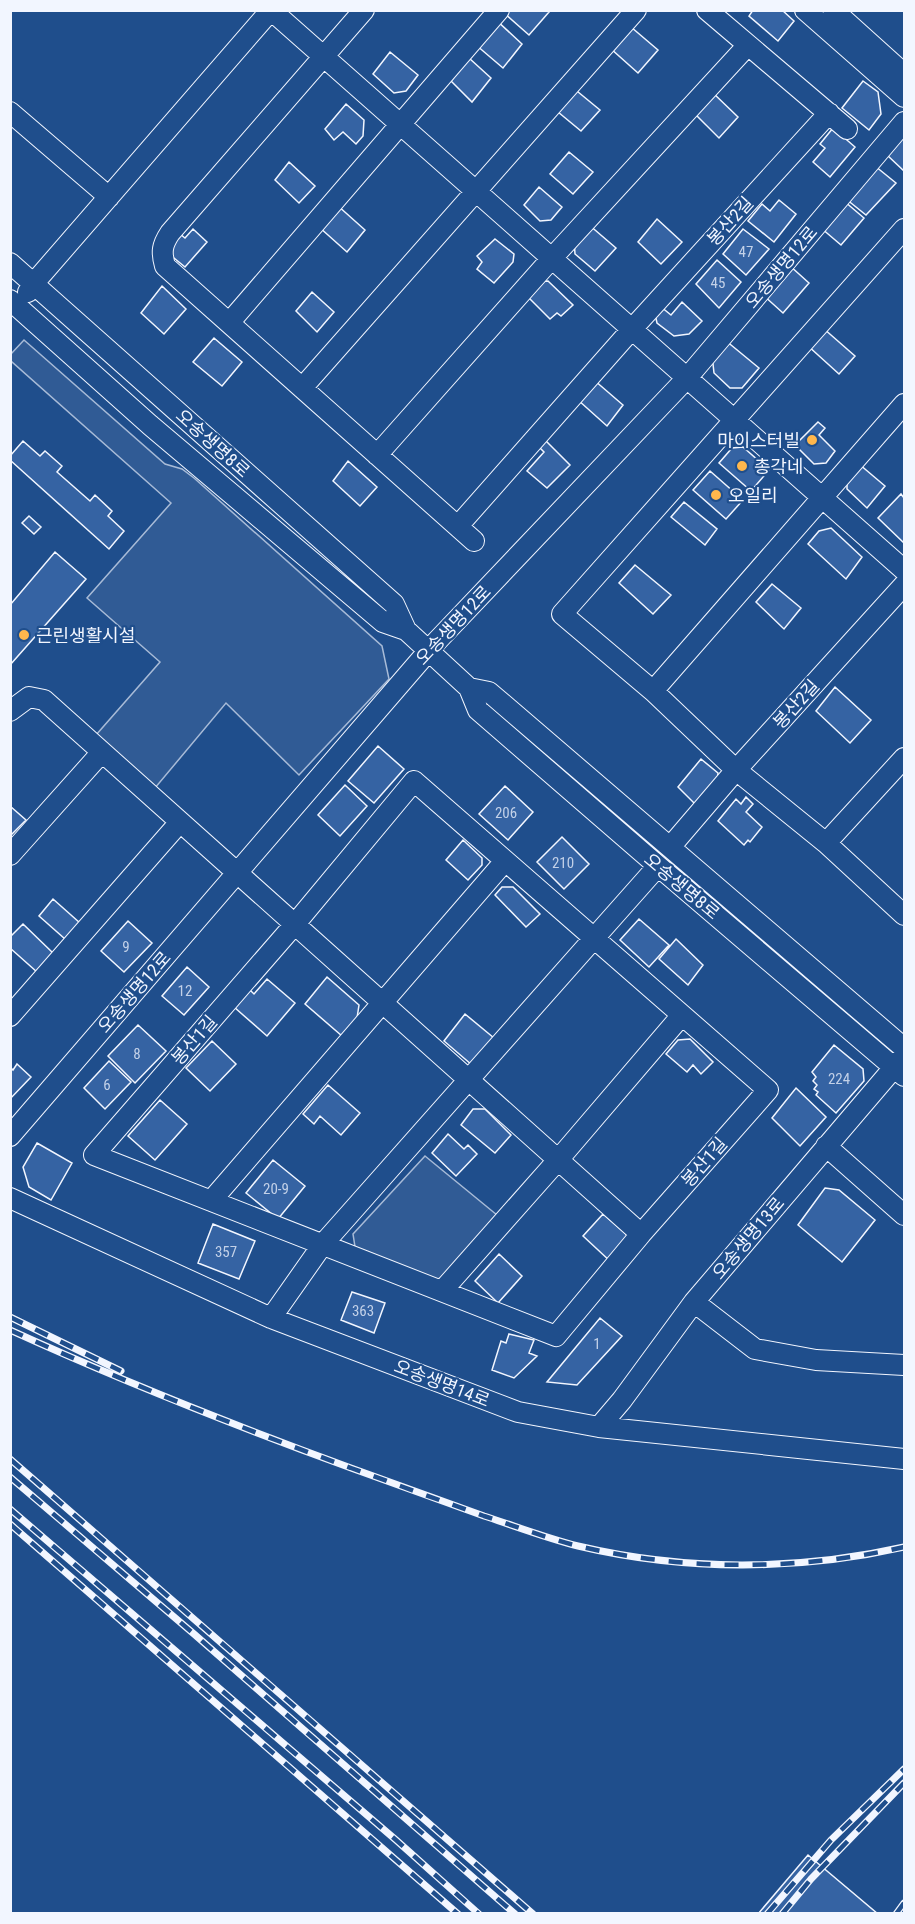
<svg xmlns="http://www.w3.org/2000/svg" width="915" height="1924" font-family="'Roboto Condensed','Noto Sans KR',sans-serif">
	<style>
		.built { fill: #305b95; stroke: #a8bbd7; stroke-width: 1.5 }
		.building { fill: #3563a3; stroke: #f2f6ff; stroke-width: 1.5 }
		.lines { fill: none; stroke-linecap: round; stroke-linejoin: round }
		.minor-casing { stroke: #f2f6ff; stroke-width: 22 }
		.minor { stroke: #1f4e8c; stroke-width: 20 }
		.rail-casing { stroke: #f2f6ff; stroke-width: 7 }
		.rail { stroke: #1f4e8c; stroke-width: 4.5; stroke-dasharray: 14; stroke-linecap: butt }
		.poi-dot { fill: #ffb74d; stroke: #1f4e8c; stroke-width: 2 }
		.labels { text-anchor: middle; dominant-baseline: central; stroke-width: 4.5; stroke-linejoin: round; paint-order: stroke }
		.number-label { font-size: 15px; fill: #c3d1e8 }
		.street-label { font-size: 18px; fill: #f2f6ff; stroke: #1f4e8c }
		.poi-label { font-size: 18px; fill: #f2f6ff; stroke: #1f4e8c; text-anchor: start }
	</style>
	<rect width="100%" height="100%" fill="#1f4e8c"/>
	<path class="built" d="M24 340 165 464 182 469 194 478 382 646 389 679 299 775 226 703 155 788 96 735 160 662 87 598 171 503 11 361 10 355Z
		M425 1156 497 1215 441 1278 433 1280 356 1253 353 1234Z"/>
	<path class="building" d="M504 10H547L549 12 529 35 503 12Z
		M753 10H782L794 21 778 41 749 16Z
		M495 19 522 44 503 68 476 45Z
		M631 27 658 50 638 73 610 48Z
		M390 52 418 75 406 91 394 93 373 74Z
		M469 58 491 78 472 102 451 81Z
		M863 81 878 92 881 114 869 130 842 108Z
		M572 87 600 110 581 131 552 107Z
		M711 91 738 117 719 138 693 112Z
		M346 104 364 120 363 136 356 144 343 132 334 140 325 129Z
		M833 128 855 147 830 177 813 162 825 148 820 144Z
		M904 136V171L887 155Z
		M569 152 593 172 573 194 550 174Z
		M289 162 315 186 299 203 275 180Z
		M875 166 896 183 866 215 846 199Z
		M539 187 562 207 551 220 540 221 524 205Z
		M779 200 796 214 774 242 748 221 762 204 770 211Z
		M844 201 864 218 841 245 821 228Z
		M337 205 365 230 347 252 319 227Z
		M657 219 682 242 661 264 638 242Z
		M588 224 616 248 595 271 575 254 574 239Z
		M193 229 207 242 185 267 169 254V249L180 234 185 238Z
		M743 229 769 249 746 275 723 254Z
		M495 239 514 254 513 262 494 283 477 269 482 262 477 256Z
		M717 260 741 282 719 308 696 284Z
		M789 265 809 283 783 313 763 295Z
		M548 281 573 305 561 316 557 313 550 319 526 295 536 282Z
		M162 286 186 309 164 334 141 313Z
		M312 292 334 312 317 332 296 311Z
		M682 302 702 321 689 334 674 336 657 323 655 314 660 306 671 315Z
		M823 328 855 356 839 374 807 345Z
		M214 338 242 362 222 386 193 362Z
		M725 340 759 368 742 388H730L714 373 712 355Z
		M594 380 623 405 607 426 578 400Z
		M818 422 825 428 819 435 835 451 826 463 814 464 795 445Z
		M542 437 570 465 547 488 527 471 544 452 536 444Z
		M23 441 40 456 45 451 62 466 57 472 90 501 95 495 112 511 108 516 124 531 109 549 10 460V456Z
		M743 447 769 470 751 491 719 463 732 448Z
		M348 461 377 487 360 506 333 481Z
		M859 464 885 486 867 508 847 489V477Z
		M710 471 743 500 726 519 693 490Z
		M901 494 904 498V543L878 518Z
		M684 502 717 529 705 545 671 517Z
		M29 516 41 527 34 534 22 523Z
		M831 528 862 557 846 579 808 544 819 531Z
		M55 552 86 579 10 665V605Z
		M635 565 671 595 653 614 619 583Z
		M772 584 801 608 784 629 756 602Z
		M835 687 871 720 850 743 816 711Z
		M378 746 404 769 374 803 348 781Z
		M701 759 718 773 717 782 696 805 678 787Z
		M345 785 367 806 340 836 318 815Z
		M505 786 533 812 508 840 479 814Z
		M746 797 753 804 746 812 762 827 750 842 748 840 744 845 718 821 736 799 741 804Z
		M10 806 26 820 10 836Z
		M562 837 589 864 564 889 537 862Z
		M463 840 482 858V865L468 880 446 860Z
		M502 887H513L540 914 526 927 495 895Z
		M53 899 80 923 65 939 39 916Z
		M639 919 669 945 649 967 620 940Z
		M128 921 152 943 124 972 101 951Z
		M23 924 54 954 37 972 10 948V937Z
		M676 939 703 965 688 985 659 959Z
		M187 967 209 987 184 1015 162 996Z
		M327 977 359 1005 357 1018 342 1036 305 1004Z
		M267 979 295 1003 267 1036 234 1007 249 989 254 994Z
		M465 1014 494 1038 472 1065 444 1041Z
		M138 1025 166 1051 135 1083 108 1056Z
		M690 1039 713 1062 701 1074 693 1065 687 1072 666 1054 678 1040Z
		M212 1041 236 1064 210 1091 186 1068Z
		M834 1045 863 1069 864 1081 836 1113 816 1095 818 1092 814 1089 817 1085 813 1081 816 1077 812 1072Z
		M109 1061 131 1082 105 1109 84 1088Z
		M17 1064 31 1077 10 1099V1067L13 1070Z
		M328 1085 360 1113 341 1135 320 1116 314 1124 303 1114Z
		M796 1088 826 1117 800 1146 772 1118Z
		M160 1100 187 1124 155 1160 128 1136Z
		M473 1109H485L511 1135 495 1153 461 1125Z
		M448 1134 464 1149 468 1145 477 1154 456 1176 432 1153Z
		M37 1143 72 1163 51 1200 29 1187 23 1167Z
		M273 1160 305 1186 278 1219 246 1193Z
		M825 1188 839 1190 875 1220 842 1262 798 1225Z
		M603 1214 626 1234 627 1244 611 1262 583 1236Z
		M213 1224 255 1241 239 1279 198 1263Z
		M499 1254 522 1276 498 1303 475 1281Z
		M352 1292 385 1303 374 1333 341 1320Z
		M600 1318 622 1336 577 1385 547 1382Z
		M509 1334 534 1340 529 1353 537 1356 514 1378 492 1370 501 1341 506 1343Z
		M808 1855 878 1914H758Z"/>
	<g class="lines">
		<g class="minor-casing">
			<path id="minor" d="M271 10 904 570
				M364 10 170 233C162 245 161 252 165 266L474 541
				M707 10 847 129
				M805 10 904 97
				M833 10 904 74
				M10 112 109 197
				M904 229 562 614 653 691 736 770 826 843 904 915
				M10 263 394 604 406 630
				M28 292 34 283 271 10
				M10 300 150 425 383 622 406 630 469 688 478 710 658 866 904 1076
				M229 323 499 10
				M302 388 636 10
				M377 455 552 258 748 45
				M458 526 632 329 829 113
				M469 688 489 692 904 1048
				M653 691 904 404
				M10 711 29 697 44 700 641 1234
				M414 781 768 1090 641 1234 556 1336 94 1155 295 924Z
				M826 843 904 758
				M671 846 736 770 904 585
				M10 855 102 752
				M10 1016 180 822
				M10 1136 437 641 687 378 904 122
				M826 1146 904 1215
				M10 1198 271 1318 518 1412 599 1427 904 1459
				M211 1201 505 861
				M442 1291 558 1160 682 1015
				M694 1302 755 1349 816 1360 904 1365
				M271 1318 323 1244 658 866
				M599 1427 622 1400 694 1302 903 1057"/>
		</g>
		<use href="#minor" class="minor"/>
		<g class="rail-casing">
			<path id="rail" d="M10 1317 121 1371
				M10 1330C122 1381 236 1426 351 1468 395 1484 439 1500 484 1516 515 1526 546 1538 578 1546 684 1571 798 1571 904 1547
				M10 1459 533 1914
				M10 1477 194 1634 515 1914
				M10 1509 396 1840 479 1914
				M10 1524 458 1914
				M767 1914 831 1840 904 1769
				M782 1914 811 1879 904 1783
				M896 1914 904 1903"/>
		</g>
		<use href="#rail" class="rail"/>
	</g>
	<g class="poi-dot">
		<circle cx="812" cy="440" r="6"/>
		<circle cx="742" cy="466" r="6"/>
		<circle cx="716" cy="495" r="6"/>
		<circle cx="24" cy="635" r="6"/>
	</g>
	<g class="labels">
		<g class="number-label">
			<text x="746" y="252">47</text>
			<text x="718" y="283">45</text>
			<text x="506" y="813">206</text>
			<text x="563" y="863">210</text>
			<text x="126" y="947">9</text>
			<text x="185" y="991">12</text>
			<text x="137" y="1054">8</text>
			<text x="839" y="1079">224</text>
			<text x="107" y="1085">6</text>
			<text x="276" y="1189">20-9</text>
			<text x="226" y="1252">357</text>
			<text x="363" y="1311">363</text>
			<text x="597" y="1344">1</text>
		</g>
		<g class="street-label">
			<text transform="translate(730 221) rotate(-48)">봉산2길</text>
			<text transform="translate(781 267) rotate(-50)">오송생명12로</text>
			<text transform="translate(213 443) rotate(42)">오송생명8로</text>
			<text transform="translate(453 625) rotate(-47)">오송생명12로</text>
			<text transform="translate(796 704) rotate(-48)">봉산2길</text>
			<text transform="translate(682 886) rotate(40)">오송생명8로</text>
			<text transform="translate(134 992) rotate(-49)">오송생명12로</text>
			<text transform="translate(194 1040) rotate(-49)">봉산1길</text>
			<text transform="translate(704 1162) rotate(-49)">봉산1길</text>
			<text transform="translate(748 1238) rotate(-50)">오송생명13로</text>
			<text transform="translate(442 1383) rotate(21)">오송생명14로</text>
		</g>
		<g class="poi-label">
			<text x="800" y="440" text-anchor="end">마이스터빌</text>
			<text x="754" y="466">총각네</text>
			<text x="728" y="495">오일리</text>
			<text x="36" y="635">근린생활시설</text>
		</g>
	</g>
	<rect width="915" height="1924" fill="none" stroke="#f2f6ff" stroke-width="24"/>
</svg>
